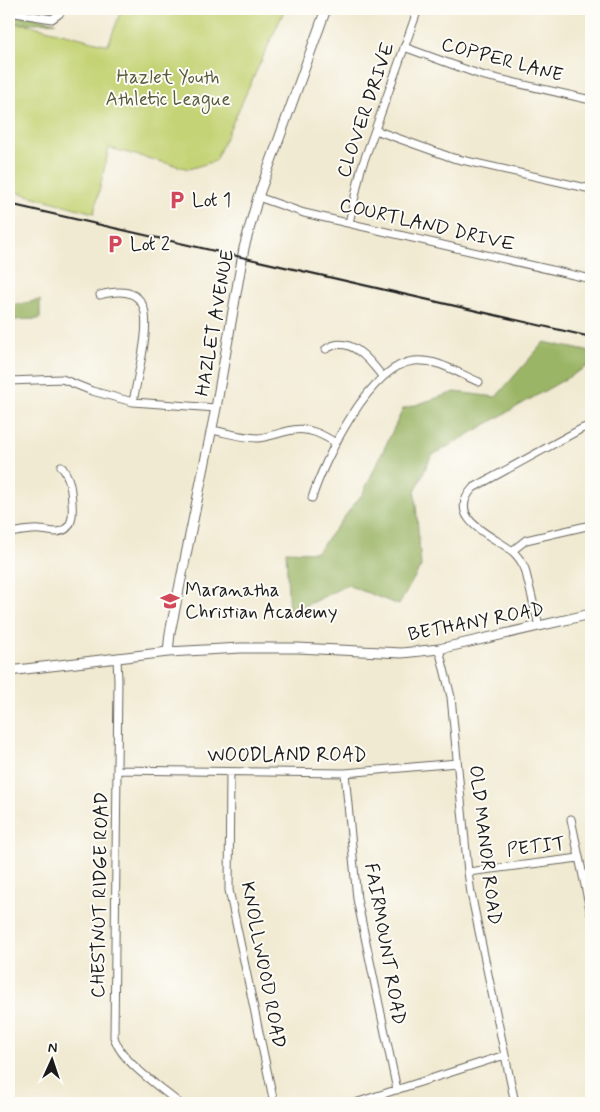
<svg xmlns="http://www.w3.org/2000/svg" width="600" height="1112" font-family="Mynerve,sans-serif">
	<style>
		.green { fill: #c4d375; stroke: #707848 }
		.forest { fill: #9bb566; stroke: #5c6841 }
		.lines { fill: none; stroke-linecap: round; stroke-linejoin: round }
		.minor-casing { stroke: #67645c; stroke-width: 9 }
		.tertiary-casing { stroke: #67645c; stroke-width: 11 }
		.minor { stroke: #fff; stroke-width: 7 }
		.tertiary { stroke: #fff; stroke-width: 9 }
		.rail { stroke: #1c1c1c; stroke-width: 2 }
		.labels { text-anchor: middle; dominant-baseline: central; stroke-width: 4; stroke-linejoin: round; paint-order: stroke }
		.street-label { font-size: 19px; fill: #1c1c1c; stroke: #fdfcf7 }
		.park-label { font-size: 19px; fill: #575c3b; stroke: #fdfcf7 }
		.poi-label { font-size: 19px; fill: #1c1c1c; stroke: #fdfcf7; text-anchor: start }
	</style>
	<rect width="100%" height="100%" fill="#fdfcf7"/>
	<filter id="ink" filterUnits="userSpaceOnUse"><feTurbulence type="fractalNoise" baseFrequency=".02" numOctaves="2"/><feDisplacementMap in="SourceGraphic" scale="10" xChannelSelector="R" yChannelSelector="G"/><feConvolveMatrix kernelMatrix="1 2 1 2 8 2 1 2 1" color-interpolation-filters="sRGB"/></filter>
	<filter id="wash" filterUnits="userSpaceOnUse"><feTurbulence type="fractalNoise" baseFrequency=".0096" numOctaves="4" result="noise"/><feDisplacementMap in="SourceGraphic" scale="20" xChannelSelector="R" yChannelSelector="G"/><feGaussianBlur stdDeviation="1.12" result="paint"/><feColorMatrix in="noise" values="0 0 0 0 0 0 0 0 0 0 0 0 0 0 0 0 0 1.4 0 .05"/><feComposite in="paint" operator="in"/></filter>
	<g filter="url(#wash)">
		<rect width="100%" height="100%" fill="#f1ead2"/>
		<path class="green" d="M122 9H285L215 161 189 169 109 148 94 213 9 190V24H26L108 45Z"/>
		<path class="forest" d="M9 12 56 22 9 24Z
			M40 300V319L9 320V306Z
			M544 342 591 352V367L588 366 431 456 415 492 421 566 399 605 347 585 289 614 286 551 317 552 363 493 403 409 455 392 496 397Z"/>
	</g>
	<g filter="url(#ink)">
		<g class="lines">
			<g class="minor-casing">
				<path id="minor" d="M585 9 591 10
					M9 12 52 19 59 14 63 9
					M404 47 481 75 591 100
					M375 130 453 158 591 189
					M258 197 304 213 591 279
					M349 223 361 169 418 9
					M100 295C152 281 149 319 142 356 139 371 136 387 133 402
					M326 349C349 334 369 359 382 376
					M9 381 62 379 92 391 133 402 216 408
					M212 430C227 433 243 438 258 438 270 437 281 432 293 430 309 427 323 435 336 443
					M312 498C324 460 370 365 414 361 439 359 457 373 479 382
					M9 533C19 532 30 529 40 530 45 530 50 532 56 532 73 531 73 516 72 502 71 488 70 477 61 466
					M512 551 526 540 591 525
					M539 626 525 569C522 562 517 555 511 550 491 535 445 518 473 488L581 429 591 425
					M439 649 451 697 468 872 471 893 515 1103
					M117 659 118 680 114 1037C120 1061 160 1087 179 1103
					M117 770 345 773 457 763
					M230 772 229 890 274 1103
					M345 773 357 899 397 1090
					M571 819 591 914
					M468 872 579 858
					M355 1103 505 1055"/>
			</g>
			<g class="tertiary-casing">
				<path id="tertiary" d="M168 652 170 633 216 408 244 248 258 197 326 9
					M9 671 168 652 241 648H297L402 653 439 649 591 614"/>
			</g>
			<use href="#minor" class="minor"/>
			<use href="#tertiary" class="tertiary"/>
			<path class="rail" d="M9 204 591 337"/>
		</g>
	</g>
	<defs>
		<g id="parking-bare" transform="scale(1.5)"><path d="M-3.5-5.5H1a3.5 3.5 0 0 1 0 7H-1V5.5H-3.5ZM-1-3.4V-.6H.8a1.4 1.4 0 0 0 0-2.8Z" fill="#d1495b" stroke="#fdfcf7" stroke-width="2.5" paint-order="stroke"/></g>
		<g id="school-bare" transform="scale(1.5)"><path d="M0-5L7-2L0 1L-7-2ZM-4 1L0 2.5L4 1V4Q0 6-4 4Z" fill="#d1495b" stroke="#fdfcf7" stroke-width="2.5" paint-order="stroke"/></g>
	</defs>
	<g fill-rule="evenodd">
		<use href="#parking-bare" x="177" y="200"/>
		<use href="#parking-bare" x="115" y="244"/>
		<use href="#school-bare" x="170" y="601"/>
	</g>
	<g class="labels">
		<g class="street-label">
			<text transform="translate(502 60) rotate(15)">COPPER LANE</text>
			<text transform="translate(366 110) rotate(-71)">CLOVER DRIVE</text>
			<text transform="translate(427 225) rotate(13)">COURTLAND DRIVE</text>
			<text transform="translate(215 323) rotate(-80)">HAZLET AVENUE</text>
			<text transform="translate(476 622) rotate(-11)">BETHANY ROAD</text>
			<text x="287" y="755">WOODLAND ROAD</text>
			<text transform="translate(485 845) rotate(83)">OLD MANOR ROAD</text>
			<text transform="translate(536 847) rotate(-7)">PETIT</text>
			<text transform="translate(100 895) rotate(-89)">CHESTNUT RIDGE ROAD</text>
			<text transform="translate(385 944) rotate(80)">FAIRMOUNT ROAD</text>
			<text transform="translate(263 965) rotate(79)">KNOLLWOOD ROAD</text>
		</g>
		<g class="park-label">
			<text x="168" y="77">Hazlet Youth<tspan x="168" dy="22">Athletic League</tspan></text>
		</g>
		<g class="poi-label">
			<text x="192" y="200">Lot 1</text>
			<text x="130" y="244">Lot 2</text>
			<text x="185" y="590">Maranatha<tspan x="185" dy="22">Christian Academy</tspan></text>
		</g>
	</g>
	<rect width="600" height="1112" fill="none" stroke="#fdfcf7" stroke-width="30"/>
	<g transform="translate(52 1060) rotate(3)" stroke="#fdfcf7" stroke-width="4" paint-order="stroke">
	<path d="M0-4L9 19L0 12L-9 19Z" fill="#1c1c1c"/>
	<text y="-8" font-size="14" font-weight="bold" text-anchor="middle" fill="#1c1c1c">N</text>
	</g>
</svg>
